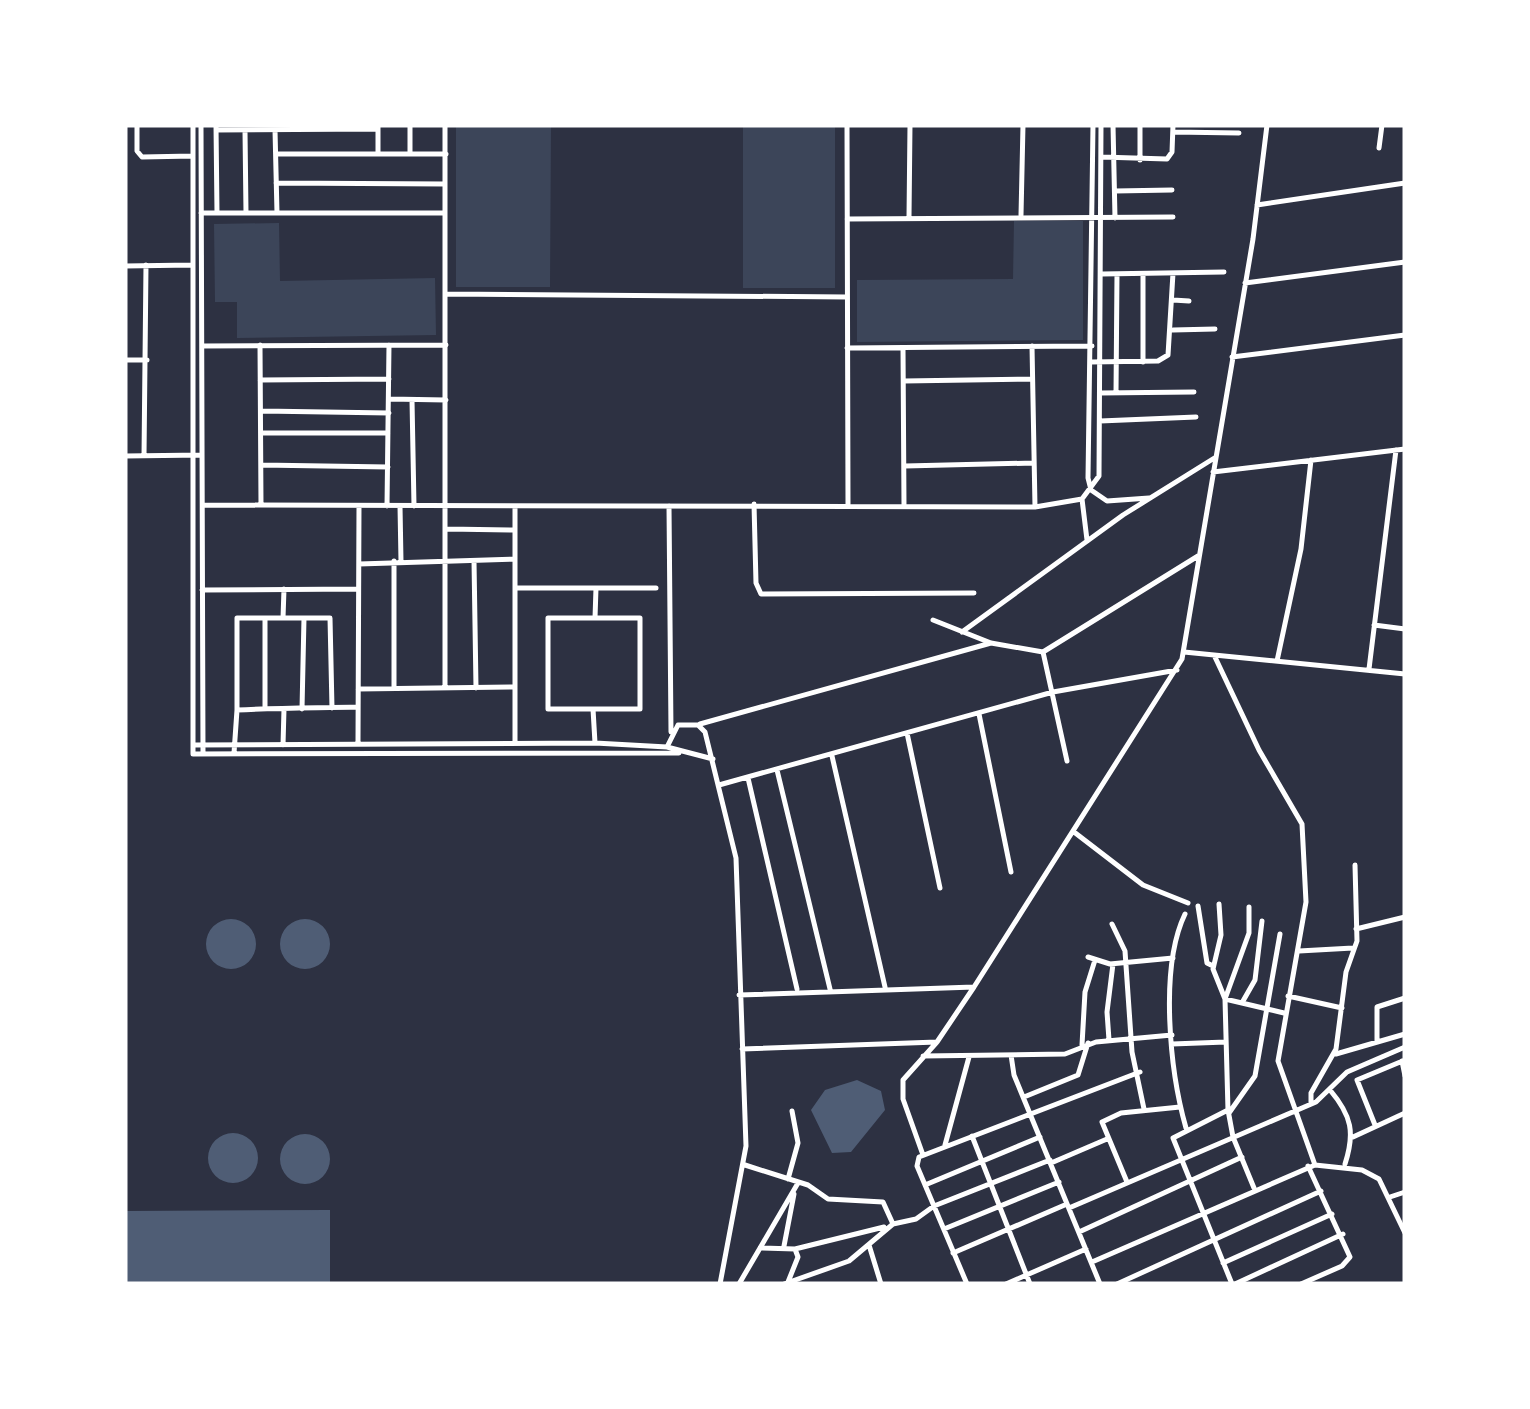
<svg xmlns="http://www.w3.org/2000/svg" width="1530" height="1409" font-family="'Work Sans',sans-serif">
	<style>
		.green { fill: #3c4559 }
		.water { fill: #4f5d75 }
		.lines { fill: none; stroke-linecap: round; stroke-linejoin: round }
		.minor { stroke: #fff; stroke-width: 5 }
	</style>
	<rect width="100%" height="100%" fill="#2d3142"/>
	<path class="green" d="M456 125H551L550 287H456Z
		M743 125H835V288H743Z
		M1014 221H1083V340L857 342V280L1013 279Z
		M279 223 280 281 435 278 436 335 237 338V302H215L214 224Z"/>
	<path class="water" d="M206 944a25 25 0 1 1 50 0a25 25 0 1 1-50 0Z
		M280 944a25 25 0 1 1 50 0a25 25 0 1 1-50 0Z
		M857 1080 881 1091 885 1110 851 1152 832 1153 811 1110 825 1090Z
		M208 1158a25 25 0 1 1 50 0a25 25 0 1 1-50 0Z
		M280 1159a25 25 0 1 1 50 0a25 25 0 1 1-50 0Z
		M330 1210V1282L125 1283V1211Z"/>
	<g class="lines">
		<path class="minor" d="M137 125V151L142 157 193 156
			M193 125V754L679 753
			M201 125 203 754
			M216 125 217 213
			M378 125V154
			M445 125V688
			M847 125 848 504
			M1093 125 1088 478 1091 490 1107 501 1149 498
			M1113 125 1115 218
			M216 130 378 129
			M275 130 277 213
			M245 131 246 213
			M1173 132 1239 133
			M1379 148 1382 125
			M276 154H446
			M410 154V125
			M1101 157 1167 159 1172 152 1173 125
			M1140 160V125
			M276 183 445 184
			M1115 191 1172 190
			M1257 205 1405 183
			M201 213H445
			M1021 215 1023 125
			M909 217 910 125
			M847 219 1173 217
			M125 266 192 265
			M1102 274 1224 272
			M1245 283 1405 262
			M446 294 847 297
			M1173 300 1189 301
			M1173 330 1215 329
			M260 345 261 505
			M202 346 446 345
			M1032 346 1035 507
			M847 348 1092 346
			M903 348 904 506
			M1232 357 1405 335
			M125 360H147
			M1091 362 1158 361 1168 355 1173 273
			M1143 362V275
			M260 380 389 379
			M904 381 1032 379
			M1100 393 1194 392
			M1116 393 1117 274
			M389 399 446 400
			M412 400 414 506
			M262 411 389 413
			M1100 421 1196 417
			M261 433H388
			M125 456 202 455
			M144 456 146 265
			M261 465 388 467
			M905 466 1034 463
			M1213 472 1405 449
			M1082 499 1087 540
			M754 504 756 583 761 594 974 593
			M203 505 1035 507 1082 499 1099 476 1101 125
			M387 506 389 345
			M400 506 401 561
			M515 506V743
			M669 506 671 732
			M447 529 514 530
			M474 561 476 688
			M359 564 515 559
			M515 588H656
			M202 590 358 589
			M283 618 284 589
			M548 618H640V709H548Z
			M595 618 596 588
			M933 620 991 643 1043 652 1198 556
			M1374 625 1405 629
			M962 632 1123 515 1216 457
			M1043 652 1067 761
			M1184 652 1405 674
			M1214 655 1259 750 1302 824 1306 902 1278 1061 1315 1165
			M1277 661 1301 549 1311 460
			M1369 669 1396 450
			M394 688V561
			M358 689 515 687
			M265 708V619
			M332 708 330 618H237V710C277 708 318 708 358 707
			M302 709 304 618
			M593 709 595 743
			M979 714 1011 872
			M700 724 991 643
			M907 733 940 888
			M358 743 359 506
			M193 745 595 743 667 747 713 759
			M283 745 284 709
			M667 747 678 725H698L705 732 736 858 746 1146 720 1284
			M234 753 237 710
			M832 756 885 987
			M777 770 830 989
			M748 778 797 989
			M719 785 1053 692 1177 670
			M1074 832 1143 885 1188 903
			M1219 904 1221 935 1213 969 1225 999 1228 1110 1233 1137 1254 1188
			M1198 906 1207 963 1213 966
			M1249 907V933L1225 999 1284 1013
			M1185 914C1159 968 1170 1072 1186 1128
			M1112 924 1125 951 1132 1052 1144 1109
			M1356 929 1405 917
			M1299 951 1353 948
			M1088 957 1110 964 1173 958
			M739 995 974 987
			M1288 996 1342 1008
			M1243 1001 1255 980 1262 921
			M1109 1040 1107 1012 1113 964
			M1377 1041V1007L1405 998
			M1172 1044 1226 1042
			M1082 1045 1085 992 1095 960
			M742 1049 937 1042
			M1336 1054 1405 1034
			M1011 1055 1014 1075 1100 1284
			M923 1056 1065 1054 1096 1042 1172 1035
			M1402 1061 1405 1076
			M1330 1090C1352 1116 1355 1133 1345 1164
			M1024 1097 1078 1075 1088 1043
			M1311 1104V1093L1336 1049 1346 972 1357 941 1355 865
			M1228 1110 1173 1138 1232 1284
			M1229 1113 1255 1076 1280 934
			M1375 1125 1357 1080 1405 1060
			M972 1136 1030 1284
			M1353 1137 1405 1113
			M945 1145 969 1057
			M923 1155 903 1099V1080L937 1042 974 987 1182 659 1253 239 1267 125
			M1051 1163 1107 1139
			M745 1165 808 1185 828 1199 883 1202 893 1224
			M788 1179 798 1143 792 1111
			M1127 1182 1102 1122 1121 1113 1180 1107
			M925 1185 1040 1137
			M1390 1197 1405 1192
			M1069 1208 1316 1102 1347 1072 1405 1047
			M944 1229 1059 1182
			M1079 1232 1242 1157
			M869 1245 881 1284
			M784 1246 794 1194
			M760 1248 795 1249 798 1257 788 1282
			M795 1249 884 1227
			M953 1253 1067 1204
			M1092 1262 1315 1165 1362 1170 1379 1179 1405 1233
			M1223 1263 1332 1214
			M739 1284 798 1183
			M784 1284 849 1261 893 1224 916 1219 934 1206 1050 1160
			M967 1284 917 1166 919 1157 1140 1072
			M1006 1284 1086 1249
			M1117 1284 1321 1191
			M1235 1284 1343 1234
			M1301 1284 1342 1266 1350 1257 1308 1166"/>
	</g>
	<rect width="1530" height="1409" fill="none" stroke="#ffffff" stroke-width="255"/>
</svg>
